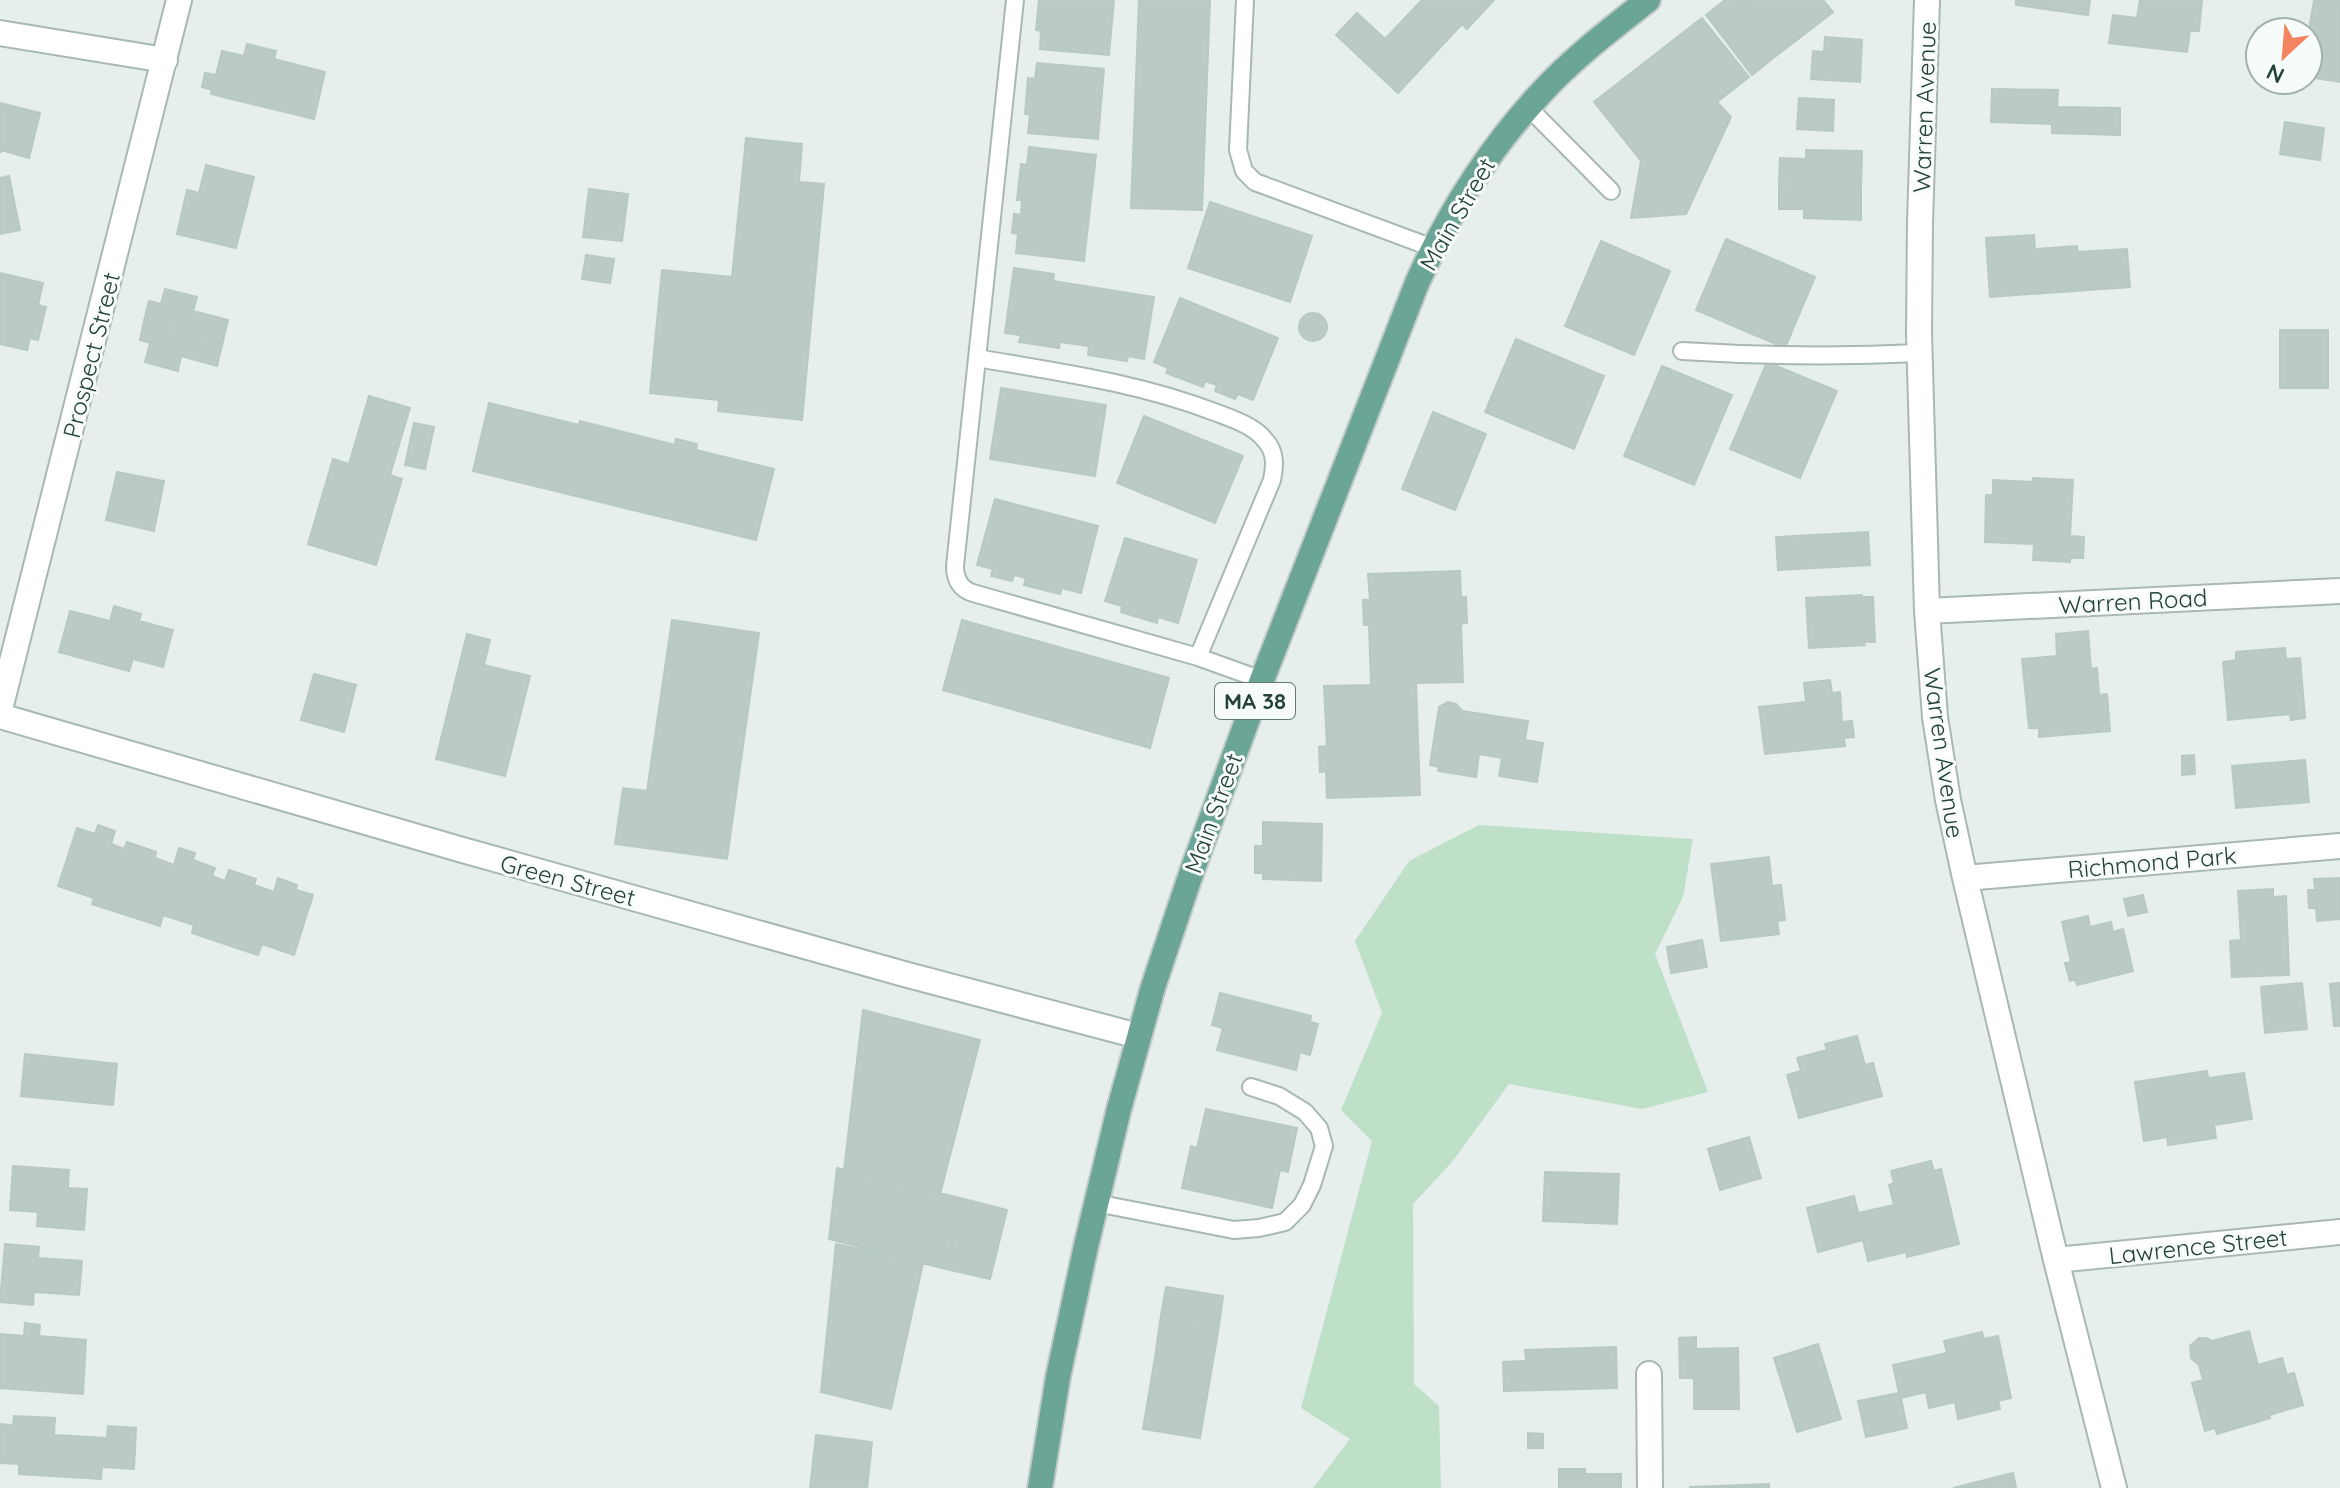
<svg xmlns="http://www.w3.org/2000/svg" width="2340" height="1488" font-family="Quicksand,sans-serif">
	<style>
		.green { fill: #bfe0c8 }
		.building { fill: #bbcac4; stroke: #b8c9c2; stroke-width: 2 }
		.lines { fill: none; stroke-linecap: round; stroke-linejoin: round }
		.service-casing { stroke: #a8b8b2; stroke-width: 20 }
		.minor-casing { stroke: #a8b8b2; stroke-width: 28 }
		.tertiary-casing { stroke: #a8b8b2; stroke-width: 28 }
		.primary-casing { stroke: #c2cac8; stroke-width: 28 }
		.service { stroke: #fff; stroke-width: 16 }
		.minor { stroke: #fff; stroke-width: 24 }
		.tertiary { stroke: #fff; stroke-width: 24 }
		.primary { stroke: #6aa596; stroke-width: 24 }
		.labels { text-anchor: middle; dominant-baseline: central; stroke-width: 6; stroke-linejoin: round; paint-order: stroke }
		.shield { fill: #f7fbf9; stroke: #637a73; stroke-width: 2 }
		.shield-label { font-size: 22px; font-weight: bold; fill: #24423a }
		.street-label { font-size: 24px; fill: #24423a; stroke: #f7fbf9 }
	</style>
	<rect width="100%" height="100%" fill="#e6efeb"/>
	<path class="green" d="M1479 825 1693 839 1683 897 1655 954 1708 1092 1642 1109 1509 1084 1452 1162 1413 1204 1414 1384 1439 1406 1441 1488H1313L1350 1439 1301 1408 1372 1141 1341 1110 1382 1013 1355 941 1409 861Z"/>
	<path class="building" d="M1039 0H1114L1109 55 1040 49 1041 31 1036 30Z
		M1139 0H1210L1202 210 1131 208Z
		M1422 0H1494L1467 29 1462 24 1398 93 1336 35 1357 13 1385 39Z
		M1725 0H1741L1781 52 1752 75 1706 15Z
		M1741 0H1823L1833 12 1781 52Z
		M2016 0H2090L2088 15 2016 5Z
		M2140 0H2202L2199 31H2190L2187 52 2109 43 2113 15 2137 18Z
		M2314 0 2340 1V82L2308 77 2312 51 2308 50V36Z
		M1702 18 1749 77 1717 102 1731 117 1686 214 1631 218 1641 161 1594 102Z
		M1825 37 1862 40 1860 82 1811 79 1813 51 1824 52Z
		M247 44 276 51 274 59 325 72 314 119 211 94 212 90 202 87 205 73 216 75 222 51 244 56Z
		M1037 63 1104 69 1098 139 1028 133 1030 115 1025 114 1028 78 1035 79Z
		M1992 89 2058 90 2057 107 2120 108V135L2052 133V124L1991 122Z
		M1799 98 1834 100 1833 131 1797 129Z
		M0 103 40 113 29 158 1 150 0 153Z
		M2285 122 2324 128 2320 160 2280 154Z
		M746 138 802 144 799 182 824 184 802 420 718 411 719 400 650 393 662 270 732 277Z
		M1029 147 1096 155 1084 261 1016 253 1018 234 1012 233 1014 214 1021 215 1022 200H1017L1021 164 1027 165Z
		M1806 150 1862 151 1861 186 1779 184 1780 158 1806 159Z
		M206 165 254 177 236 248 177 234 187 190 199 193Z
		M9 176 20 230 0 234V178Z
		M1779 184 1861 186V220L1804 218V209H1779Z
		M589 189 628 194 622 241 583 237Z
		M1210 202 1312 236 1290 302 1188 268Z
		M2034 235 2035 249 2077 246 2078 252 2127 249 2130 287 1990 297 1986 238Z
		M1726 239 1815 277 1785 348 1696 310Z
		M1601 241 1670 271 1634 355 1565 326Z
		M586 255 614 259 610 283 582 279Z
		M1014 268 1054 274 1053 281 1154 297 1144 359 1128 356 1127 361 1088 355 1089 346 1060 342 1059 348 1019 342 1021 335 1005 333Z
		M0 273 43 283 38 305 46 307 38 340 30 338 27 350 0 344Z
		M165 289 197 297 193 311 228 320 223 341 144 321 149 301 161 304Z
		M1180 298 1278 338 1253 400 1238 394 1235 399 1215 391 1217 385 1205 381 1203 387 1166 373 1168 368 1154 362Z
		M1299 327a14 14 0 1 1 28 0a14 14 0 1 1-28 0Z
		M144 321 223 341 217 366 181 356 178 371 145 362 150 343 140 340Z
		M2280 330H2328V388H2280Z
		M1516 339 1604 376 1574 449 1485 412Z
		M1767 362 1837 391 1800 478 1730 449Z
		M1662 366 1732 395 1694 485 1624 456Z
		M1001 388 1106 405 1095 476 990 459Z
		M369 396 410 408 390 475 402 479 376 565 308 544 333 459 349 464Z
		M489 403 579 425 580 421 675 445 676 439 697 444 696 450 774 469 756 540 473 471Z
		M1433 412 1486 434 1455 510 1402 489Z
		M1144 416 1243 456 1215 523 1117 483Z
		M414 423 434 427 425 469 405 465Z
		M117 472 164 481 154 531 106 520Z
		M2033 478 2073 480 2070 536 2084 537 2083 558H2070V562L2033 560 2034 544 1985 542 1986 495H1993V480L2033 482Z
		M995 499 1098 526 1081 593 1062 588 1060 594 1024 585 1026 578 1014 575 1012 581 991 576 993 569 977 565Z
		M1868 532 1870 565 1778 570 1776 537Z
		M1125 538 1197 560 1178 623 1158 617 1157 623 1121 612 1122 606 1105 601Z
		M1460 571 1461 597H1466L1467 623 1461 624 1463 682 1416 683 1420 795 1327 798 1326 771 1320 772 1319 747 1327 746 1324 686 1371 685 1369 625H1364L1363 600H1370L1368 574Z
		M1862 595V597H1873L1875 642H1864L1865 645 1809 648 1806 598Z
		M114 606 141 614 139 621 173 630 163 667 133 659 129 671 59 652 70 611 110 621Z
		M672 620 759 633 727 859 615 844 623 788 647 791Z
		M962 620 1169 678 1150 748 943 690Z
		M2088 631 2091 669 2097 668 2099 695 2107 694 2110 731 2039 737V728H2029L2022 659 2057 656 2056 634Z
		M467 634 490 640 484 665 530 676 505 776 436 759Z
		M2285 648 2286 659 2300 658 2305 718 2291 720 2290 714 2228 720 2223 662 2236 660V652Z
		M314 674 356 685 344 732 301 720Z
		M1830 680 1832 693 1840 692 1842 722 1852 721 1854 737 1844 738 1845 746 1765 754 1759 707 1806 702 1804 683Z
		M1448 702 1456 704 1462 711 1528 721 1525 740 1543 743 1537 782 1499 776 1502 758 1479 754 1476 777 1438 771 1439 767 1430 765 1439 707Z
		M2194 755 2195 774 2182 775V756Z
		M2305 760 2309 802 2236 808 2232 766Z
		M1263 822 1322 824 1321 881 1263 879V873H1255V846H1263Z
		M98 825 115 831 111 844 124 849 127 842 156 852 155 858 174 865 179 848 195 853 193 860 215 868 212 876 225 881 229 870 256 879 254 885 274 892 278 878 297 885 296 890 313 895 294 955 262 944 258 955 192 933 194 925 163 915 160 926 92 904 94 898 58 886 77 828 95 834Z
		M1769 857 1772 886 1781 885 1785 920 1777 921 1779 934 1721 941 1711 864Z
		M2340 878V919L2317 921 2316 908H2309L2308 890H2315L2314 879Z
		M2273 889V897L2286 896 2289 975 2232 977 2230 941 2241 940 2238 891Z
		M2143 895 2147 912 2128 916 2124 899Z
		M2088 916 2090 927 2111 922 2113 932 2123 929 2133 971 2077 985 2075 979 2070 981 2065 963 2071 962 2062 922Z
		M1702 940 1707 967 1671 973 1667 947Z
		M2302 983 2307 1029 2265 1033 2261 987Z
		M2340 983V1026H2334L2330 984Z
		M1220 993 1311 1016 1310 1022 1318 1024 1310 1055 1300 1052 1296 1070 1217 1050 1223 1028 1212 1025Z
		M863 1010 980 1040 940 1194 844 1170Z
		M1857 1036 1865 1065 1873 1063 1882 1096 1799 1118 1787 1075 1801 1071 1797 1058 1827 1050 1825 1044Z
		M25 1054 117 1064 113 1105 21 1096Z
		M2207 1071 2208 1078 2244 1073 2252 1119 2214 1125 2216 1138 2168 1145 2167 1137 2144 1141 2135 1082Z
		M1206 1109 1297 1128 1288 1172 1280 1170 1272 1208 1182 1188 1191 1146 1197 1148Z
		M1749 1137 1761 1178 1720 1190 1708 1149Z
		M1931 1161 1934 1171 1941 1169 1959 1244 1907 1257 1906 1252 1868 1261 1863 1240 1818 1252 1807 1208 1854 1196 1858 1213 1894 1205 1889 1185 1894 1183 1891 1171Z
		M13 1166 69 1170 68 1188 87 1189 84 1230 37 1226 38 1212 10 1210Z
		M837 1168 964 1199 946 1269 829 1239Z
		M1545 1172 1619 1174 1617 1224 1543 1221Z
		M964 1199 1007 1210 990 1279 946 1269Z
		M5 1244 39 1247 38 1258 82 1261 79 1295 34 1292 33 1305 0 1302Z
		M836 1244 923 1263 891 1409 821 1392Z
		M1166 1287 1223 1296 1218 1332 1160 1322Z
		M1160 1322 1218 1332 1212 1367 1155 1358Z
		M25 1323 40 1325 39 1336 86 1340 83 1394 0 1388V1334L24 1336Z
		M2249 1331 2258 1365 2282 1358 2287 1375 2294 1373 2303 1405 2269 1415 2270 1418 2217 1434 2215 1428 2205 1431 2192 1383 2203 1380 2199 1365 2191 1358 2190 1346 2199 1338H2206L2212 1341Z
		M1982 1332 1984 1339 1998 1336 2011 1398 1998 1401 2000 1409 1958 1419 1955 1402 1929 1408 1926 1392 1901 1398 1907 1428 1866 1437 1858 1401 1899 1393 1893 1365 1947 1353 1944 1341Z
		M1696 1337V1349L1738 1348 1739 1409H1694V1378H1680L1679 1338Z
		M1818 1344 1841 1419 1797 1432 1774 1358Z
		M1616 1347 1617 1388 1504 1391 1503 1362 1526 1361 1525 1350Z
		M1155 1358 1212 1367 1206 1402 1149 1393Z
		M1149 1393 1206 1402 1200 1438 1143 1429Z
		M14 1416 55 1418 54 1435 107 1438 108 1426 136 1428 134 1469 102 1467 101 1479 19 1474V1464L0 1463V1424L13 1425Z
		M1528 1433 1543 1434V1448H1528Z
		M816 1435 872 1442 867 1488H810Z
		M1559 1469H1585V1474H1621V1488H1559Z
		M2013 1473 2016 1488H1953Z
		M1769 1484V1488H1690V1487Z"/>
	<g class="lines">
		<g class="service-casing">
			<path id="service" d="M1245 0 1238 150 1244 171 1255 182 1433 248
				M1528 107 1611 191
				M1682 351C1762 356 1840 357 1920 353
				M977 358C1058 372 1140 383 1217 413 1233 419 1254 426 1265 440 1276 452 1275 466 1272 480L1198 657 973 593C960 589 955 579 955 566L1015 0
				M1198 657 1262 680
				M1096 1203 1234 1230 1259 1228 1285 1222 1302 1205 1312 1185 1324 1146 1319 1128 1305 1112 1279 1096 1251 1087"/>
		</g>
		<g class="minor-casing">
			<path id="minor" d="M1927 0 1920 223 1919 333 1927 611 1935 717 1948 800 1965 878 2056 1260 2114 1488
				M0 33 165 60
				M1927 611 2340 591
				M0 709 179 0
				M1965 878 2340 846
				M2056 1260 2340 1232
				M1649 1374 1650 1488"/>
		</g>
		<g class="tertiary-casing">
			<path id="tertiary" d="M0 716 459 849 904 974 1138 1036"/>
		</g>
		<g class="primary-casing">
			<path id="primary" d="M1040 1488 1058 1377 1086 1246 1119 1109 1153 987 1192 871 1262 680 1417 283C1449 212 1489 149 1541 93 1573 58 1611 29 1648 0"/>
		</g>
		<use href="#service" class="service"/>
		<use href="#minor" class="minor"/>
		<use href="#tertiary" class="tertiary"/>
		<use href="#primary" class="primary"/>
	</g>
	<g class="labels">
		<rect class="shield" x="1215" y="683" width="80" height="36" rx="6"/>
		<g class="shield-label">
			<text x="1255" y="701">MA 38</text>
		</g>
		<g class="street-label">
			<text transform="translate(1924 107) rotate(-88)">Warren Avenue</text>
			<text transform="translate(1457 214) rotate(-60)">Main Street</text>
			<text transform="translate(91 355) rotate(-76)">Prospect Street</text>
			<text transform="translate(2133 601) rotate(-3)">Warren Road</text>
			<text transform="translate(1944 753) rotate(82)">Warren Avenue</text>
			<text transform="translate(1213 813) rotate(-70)">Main Street</text>
			<text transform="translate(2152 862) rotate(-5)">Richmond Park</text>
			<text transform="translate(568 880) rotate(15)">Green Street</text>
			<text transform="translate(2198 1246) rotate(-6)">Lawrence Street</text>
		</g>
	</g>
	<g transform="translate(2284 56) rotate(206)"><circle r="38" fill="#f7fbf9" stroke="#a3b1ad" stroke-width="2"/>
	<path d="M0-6L14 30L0 20L-14 30Z" fill="#f4845f"/>
	<text y="-12" font-size="22" font-weight="bold" text-anchor="middle" fill="#24423a">N</text>
	</g>
</svg>
